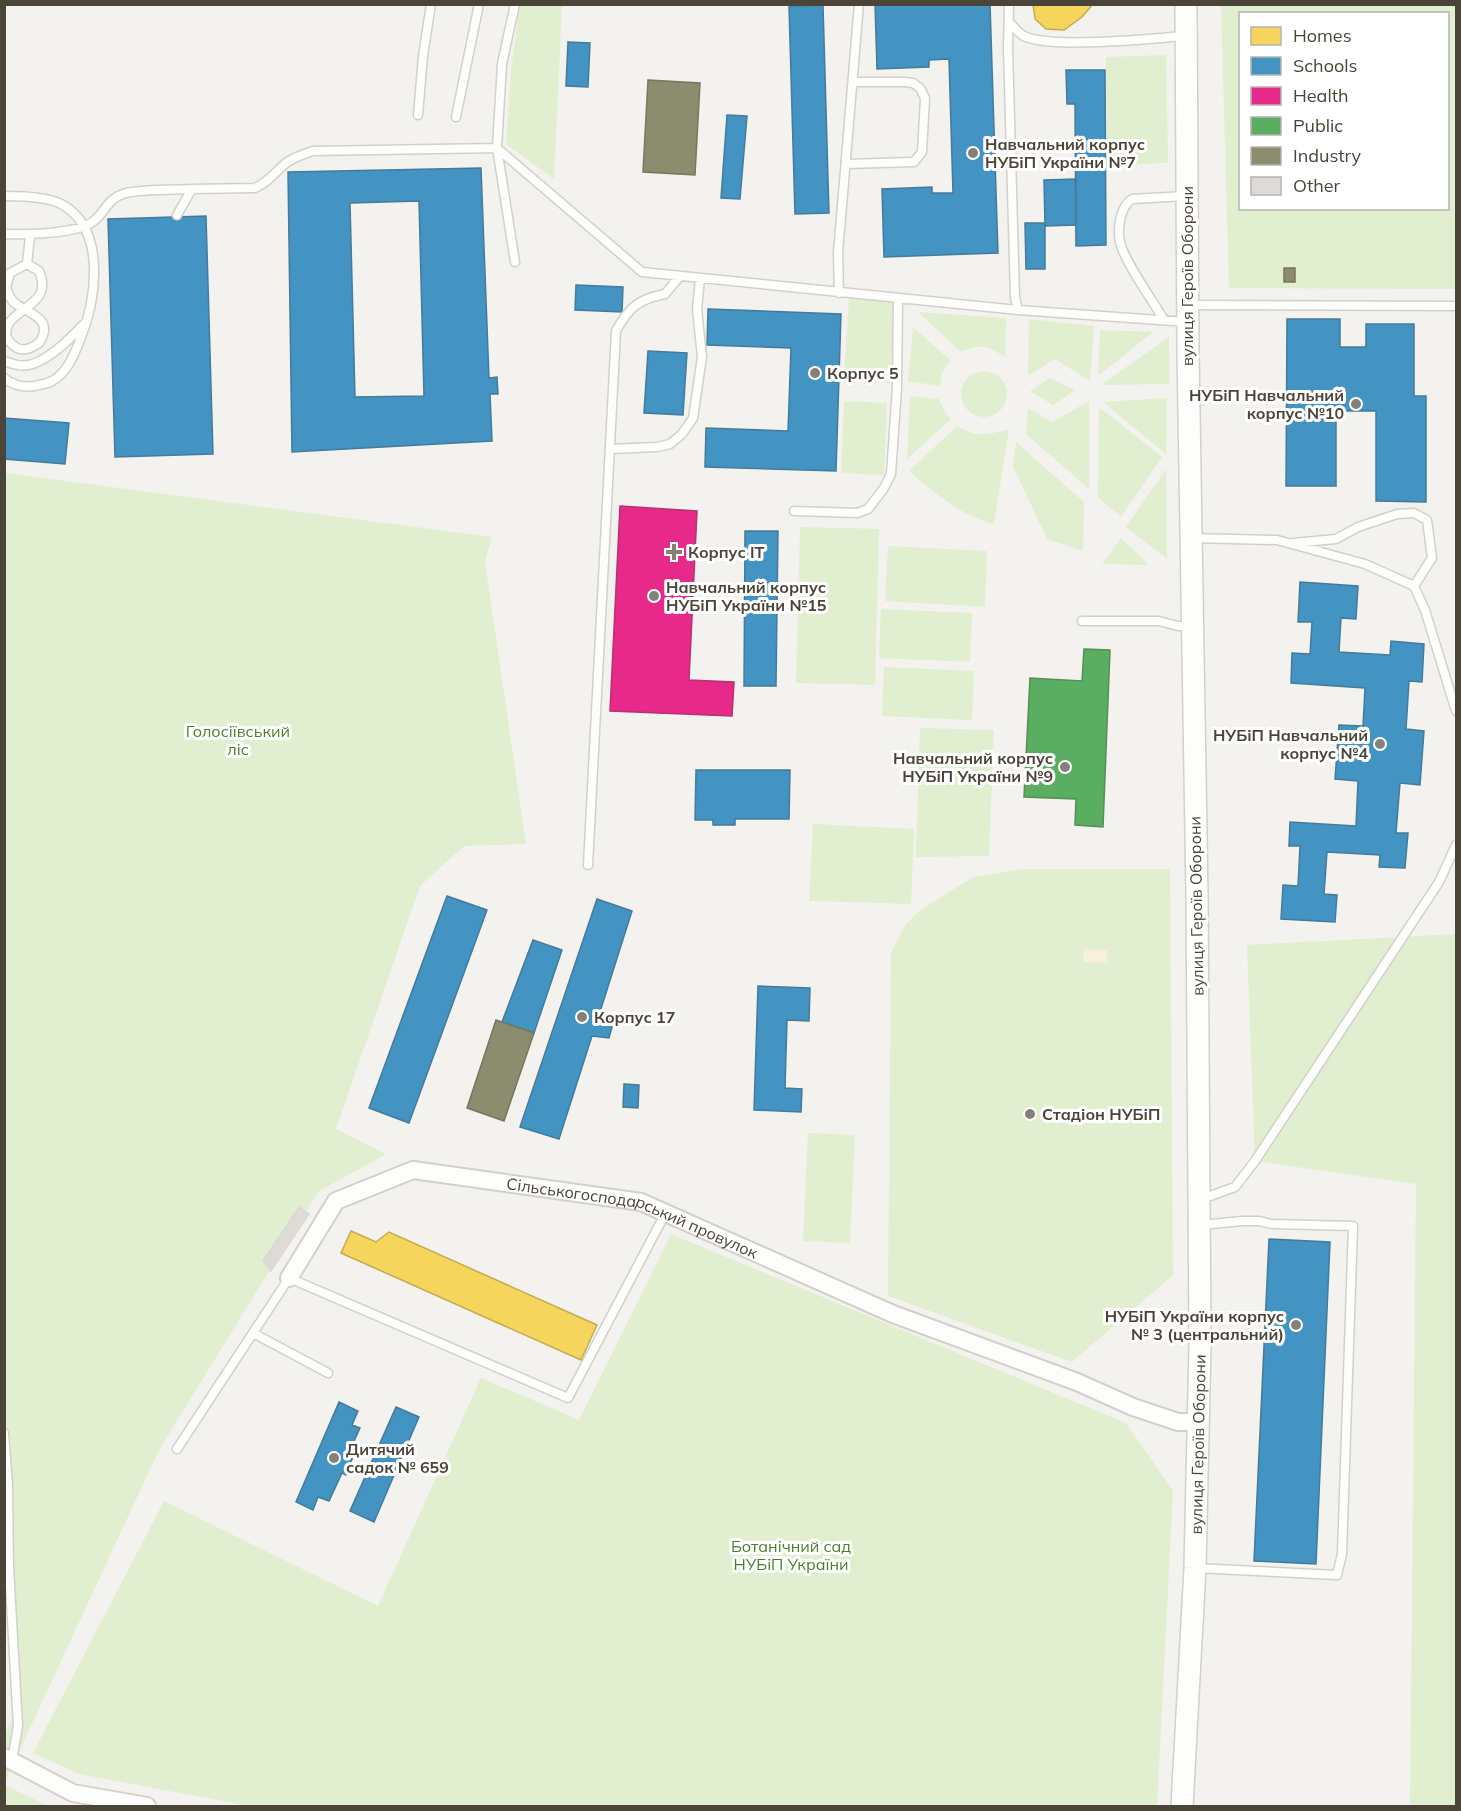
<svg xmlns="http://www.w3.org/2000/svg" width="1461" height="1811" font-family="Mulish,sans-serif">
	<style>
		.green { fill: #e1eecf; fill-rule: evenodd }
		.sand { fill: #f7f0da }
		.homes { fill: #f6d55c; stroke: #c3aa52; stroke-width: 1.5 }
		.schools { fill: #4393c3; stroke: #457b9a; stroke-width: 1.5; fill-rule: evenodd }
		.health { fill: #e7298a; stroke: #b83172; stroke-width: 1.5 }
		.public { fill: #5aae61; stroke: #568e55; stroke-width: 1.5 }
		.industry { fill: #8c8c6e; stroke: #78765e; stroke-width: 1.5 }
		.building { fill: #dedbd6; stroke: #dcd9d4; stroke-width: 1.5 }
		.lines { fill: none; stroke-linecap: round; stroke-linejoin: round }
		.service-casing { stroke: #d2d0cb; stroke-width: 11 }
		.minor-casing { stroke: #d2d0cb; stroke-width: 20 }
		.tertiary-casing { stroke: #d2d0cb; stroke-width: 24 }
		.service { stroke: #fdfdfc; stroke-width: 8 }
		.minor { stroke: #fdfdfc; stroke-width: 16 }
		.tertiary { stroke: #fdfdfc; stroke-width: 21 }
		.poi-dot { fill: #868178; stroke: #fff; stroke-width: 2 }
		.labels { text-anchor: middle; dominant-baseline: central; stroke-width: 6; stroke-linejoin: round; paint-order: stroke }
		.poi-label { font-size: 16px; font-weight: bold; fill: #4b4439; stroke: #fff; text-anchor: start }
		.street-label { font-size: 16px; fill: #4b4439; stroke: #fff }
		.park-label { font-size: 16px; fill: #4a7f2a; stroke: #fff }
	</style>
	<rect width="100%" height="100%" fill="#f4f2ee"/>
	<path class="green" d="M520 5H562L554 179 506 144 511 71Z
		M1221 5H1456V289L1229 288ZM1240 14H1448V208H1240Z
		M1166 55 1168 163 1107 165 1106 57Z
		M849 298 895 301 890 383 844 380Z
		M918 312 1006 318 1005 357C986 345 982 344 961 352Z
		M1029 319 1094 326 1090 381 1055 359 1028 376Z
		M913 327 951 361 942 372 940 386 908 381Z
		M1100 330 1153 332 1098 376Z
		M1169 337V384L1101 385Z
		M961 394a23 23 0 1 1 46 0a23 23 0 1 1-46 0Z
		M1050 378 1075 390 1053 405 1030 391Z
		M910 396 939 399 944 411 951 419 907 459Z
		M1167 398 1166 454 1103 402Z
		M844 401 887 403 884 475 841 473Z
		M1089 401V489L1026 434 1028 408 1052 422Z
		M1099 407 1162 457 1121 517 1098 497Z
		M957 426C977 438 987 435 1009 429L994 524C961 516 935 493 909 471Z
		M1016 442 1084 502 1083 551 1047 539 1013 466Z
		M1166 469 1167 559 1126 527Z
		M5 473 492 537 485 562 526 844 464 846 420 886 336 1129 386 1154 318 1192 159 1450 5 1782V1734L15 1712 6 1602 4 1601Z
		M800 527 879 529 875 685 796 683Z
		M1121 538 1149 565 1102 564Z
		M888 546 987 551 985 607 885 601Z
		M881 609 972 613 970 662 879 658Z
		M884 667 974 671 972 720 882 716Z
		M920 728 994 730 989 856 916 857Z
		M813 824 914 829 911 904 809 901Z
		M1022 869H1170L1173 1275 1072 1362 888 1296 891 953 906 924 919 911 973 877Z
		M1456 934V1806H1410L1416 1184 1255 1161 1247 945Z
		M808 1133 855 1135 850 1243 803 1241Z
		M671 1234 1126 1423 1173 1491 1157 1806H249L79 1774 33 1753 164 1501 378 1606 481 1378 579 1420Z
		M5 1785 48 1806H5Z"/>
	<path class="sand" d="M1084 949 1107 950V963L1083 962Z"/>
	<path class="homes" d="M1033 4H1093L1082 17 1064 30 1046 29 1035 19Z
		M351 1231 376 1242 389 1232 597 1325 581 1360 341 1253Z"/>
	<path class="schools" d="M875 4H990L998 253 884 257 882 189 932 187V193H953L949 59 929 60V67L877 69Z
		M823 5 829 213 795 214 789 6Z
		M568 42 590 43 588 87 566 86Z
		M1066 70H1105L1106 245 1076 246 1075 104H1067Z
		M727 115 747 116 740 199 721 198Z
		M481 168 489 378 497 377 498 394H490L492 441 292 452 288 172ZM419 201 424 396 355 397 350 203Z
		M1076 179V225L1045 226 1044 180Z
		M206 216 213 454 115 457 108 219Z
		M1025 223H1045V269H1026Z
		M576 285 623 287 622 312 575 310Z
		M708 309 841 314 836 471 705 467 706 428 788 431 791 348 707 345Z
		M1287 319H1340V347H1366V324H1414V396H1426V502L1376 501V411H1336V486H1286Z
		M648 351 687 353 683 415 644 413Z
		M4 418 69 423 65 464 4 459Z
		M745 531H778L776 686H744Z
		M1300 582 1358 586 1356 619 1341 618 1339 652 1390 655 1391 641 1424 644 1422 682 1409 681 1406 729 1424 731 1420 785 1400 783 1396 833H1408L1405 868 1379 867 1380 855 1327 852 1324 894 1337 895 1335 922 1281 919 1283 885 1298 886 1300 846H1289L1290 822 1356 826 1358 781 1335 779 1339 725 1363 726 1365 688 1291 683 1292 653 1310 654 1312 622H1298Z
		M696 770H790L789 819H735V825H713V820H695Z
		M447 896 487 910 409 1123 369 1108Z
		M597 899 632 911 599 1015 614 1020 609 1038 592 1036 559 1139 520 1127Z
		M533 940 562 950 534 1033 502 1022Z
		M758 986 810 988 809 1021 787 1020 785 1088 802 1089 801 1112 754 1110Z
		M624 1084 639 1085 638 1108 623 1107Z
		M1269 1239 1330 1242 1316 1564 1254 1561Z
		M339 1402 358 1411 352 1425 360 1428 349 1452 354 1454 346 1475 342 1473 329 1501 318 1497 313 1510 296 1502Z
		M396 1407 419 1417 374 1522 350 1511Z"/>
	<path class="health" d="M620 506 697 511 689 680 734 682 732 716 610 711Z"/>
	<path class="public" d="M1084 649 1110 650 1103 827 1075 825 1076 799 1024 797 1030 678 1082 681Z"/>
	<path class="industry" d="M648 80 700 83 695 175 643 172Z
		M1284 268H1295V282H1284Z
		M496 1020 534 1033 504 1121 467 1108Z"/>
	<path class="building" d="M299 1207 309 1214 271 1271 263 1261Z"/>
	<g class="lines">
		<g class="service-casing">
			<path id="service" d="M515 4 502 64 497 148 515 262
				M1009 4 1008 48 1015 297 1018 310
				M1009 22C1013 26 1018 32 1022 35 1046 50 1153 38 1186 36
				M418 115 423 56 431 4
				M456 117 479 4
				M846 164 914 162 922 152 925 98 920 88 913 83 904 82H853
				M4 196C20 196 50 197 63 205 107 231 96 301 80 340 74 355 67 373 52 381 47 384 39 385 34 386 22 388 13 385 4 378
				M177 215 192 189 255 188C269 182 275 172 286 163 294 157 304 154 313 151L497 148 642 272 1018 310 1187 322
				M4 234C25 235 80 234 95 220 107 209 108 198 126 193 145 189 172 190 192 189
				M27 264 10 273 6 287C8 293 10 300 16 304 30 314 55 319 39 343 32 347 26 352 17 348 14 346 9 342 7 338 0 317 33 309 40 294 44 286 42 279 39 271L27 264
				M27 264 30 236
				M839 293 838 253 859 4
				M1188 305 1456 306
				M1164 320C1153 301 1124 261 1120 242 1117 229 1120 207 1132 199L1186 196
				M4 361C9 362 14 365 18 365 40 370 70 339 84 324
				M610 449 657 447 670 444 682 434 693 418 702 357 697 309 700 279
				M794 511 857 513 868 509 884 488 891 474 897 388 898 299
				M1191 538 1277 540 1365 564 1414 586 1425 610 1456 711
				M1293 543 1336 539 1358 527 1397 514 1414 513 1427 520 1432 558 1414 586
				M1082 621H1159L1178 626H1192
				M588 865 616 331C629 307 639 299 665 294L680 276
				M1199 1200 1235 1187 1255 1161 1439 882 1456 845
				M253 1333 328 1373
				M4 1433 8 1485 9 1567 18 1726 12 1760
				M177 1449 289 1278 568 1398 665 1214
				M1195 1568 1337 1575 1342 1554 1353 1226 1272 1224 1259 1221H1242L1201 1225"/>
		</g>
		<g class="minor-casing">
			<g id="minor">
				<path id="s1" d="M289 1278 336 1201 413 1170 641 1202 893 1314 1077 1382 1133 1407 1178 1422H1198"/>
				<path d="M4 1757 73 1793 147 1806"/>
			</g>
		</g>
		<g class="tertiary-casing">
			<g id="tertiary">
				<path id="s2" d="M1182 1806 1195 1568 1200 1345 1197 895 1188 351 1186 4"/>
			</g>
		</g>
		<use href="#service" class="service"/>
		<use href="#minor" class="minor"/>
		<use href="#tertiary" class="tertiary"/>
	</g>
	<g class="poi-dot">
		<circle cx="973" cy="153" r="6"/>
		<circle cx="815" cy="373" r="6"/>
		<circle cx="1356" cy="404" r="6"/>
		<path d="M671 543h6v6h6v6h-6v6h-6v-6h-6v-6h6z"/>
		<circle cx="654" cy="596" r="6"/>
		<circle cx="1380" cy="744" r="6"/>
		<circle cx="1065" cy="767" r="6"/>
		<circle cx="582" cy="1017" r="6"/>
		<circle cx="1030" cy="1114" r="6"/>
		<circle cx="1296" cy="1325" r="6"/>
		<circle cx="334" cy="1458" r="6"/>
	</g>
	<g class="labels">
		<g class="poi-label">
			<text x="985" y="144">Навчальний корпус<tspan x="985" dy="18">НУБіП України №7</tspan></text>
			<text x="827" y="373">Корпус 5</text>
			<text x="1344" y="395" text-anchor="end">НУБіП Навчальний<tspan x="1344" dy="18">корпус №10</tspan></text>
			<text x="688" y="552">Корпус ІТ</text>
			<text x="666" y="587">Навчальний корпус<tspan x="666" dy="18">НУБіП України №15</tspan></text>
			<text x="1368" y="735" text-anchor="end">НУБіП Навчальний<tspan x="1368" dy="18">корпус №4</tspan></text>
			<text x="1053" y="758" text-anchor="end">Навчальний корпус<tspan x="1053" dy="18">НУБіП України №9</tspan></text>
			<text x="594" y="1017">Корпус 17</text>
			<text x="1042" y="1114">Стадіон НУБіП</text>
			<text x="1284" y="1316" text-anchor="end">НУБіП України корпус<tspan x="1284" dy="18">№ 3 (центральний)</tspan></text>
			<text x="346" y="1449">Дитячий<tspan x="346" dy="18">садок № 659</tspan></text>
		</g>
		<g class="street-label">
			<text transform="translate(1187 276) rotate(-90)">вулиця Героїв Оборони</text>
			<text transform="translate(1196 906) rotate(-91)">вулиця Героїв Оборони</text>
			<text stroke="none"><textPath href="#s1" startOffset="399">Сільськогосподарський провулок</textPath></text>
			<text stroke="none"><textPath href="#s2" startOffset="362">вулиця Героїв Оборони</textPath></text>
		</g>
		<g class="park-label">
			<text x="238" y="731">Голосіївський<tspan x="238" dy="18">ліс</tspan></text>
			<text x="791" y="1546">Ботанічний сад<tspan x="791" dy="18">НУБіП України</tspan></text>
		</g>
	</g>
	<rect width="1461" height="1811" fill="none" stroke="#4b4439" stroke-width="12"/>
	<rect x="1239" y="12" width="210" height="198" fill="#ffffff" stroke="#b7b4b0" stroke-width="1.5"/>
	<rect x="1251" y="27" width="30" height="18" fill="#f6d55c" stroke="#b7b4b0" stroke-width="1.5"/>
	<text x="1293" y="42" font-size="18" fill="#4b4439">Homes</text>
	<rect x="1251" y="57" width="30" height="18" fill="#4393c3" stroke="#b7b4b0" stroke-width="1.5"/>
	<text x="1293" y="72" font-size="18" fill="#4b4439">Schools</text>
	<rect x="1251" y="87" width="30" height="18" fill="#e7298a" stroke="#b7b4b0" stroke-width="1.5"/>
	<text x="1293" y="102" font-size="18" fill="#4b4439">Health</text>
	<rect x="1251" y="117" width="30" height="18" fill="#5aae61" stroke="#b7b4b0" stroke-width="1.5"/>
	<text x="1293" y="132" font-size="18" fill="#4b4439">Public</text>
	<rect x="1251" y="147" width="30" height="18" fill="#8c8c6e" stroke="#b7b4b0" stroke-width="1.5"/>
	<text x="1293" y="162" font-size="18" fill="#4b4439">Industry</text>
	<rect x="1251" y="177" width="30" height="18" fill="#dedbd6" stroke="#b7b4b0" stroke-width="1.5"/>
	<text x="1293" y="192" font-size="18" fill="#4b4439">Other</text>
</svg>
